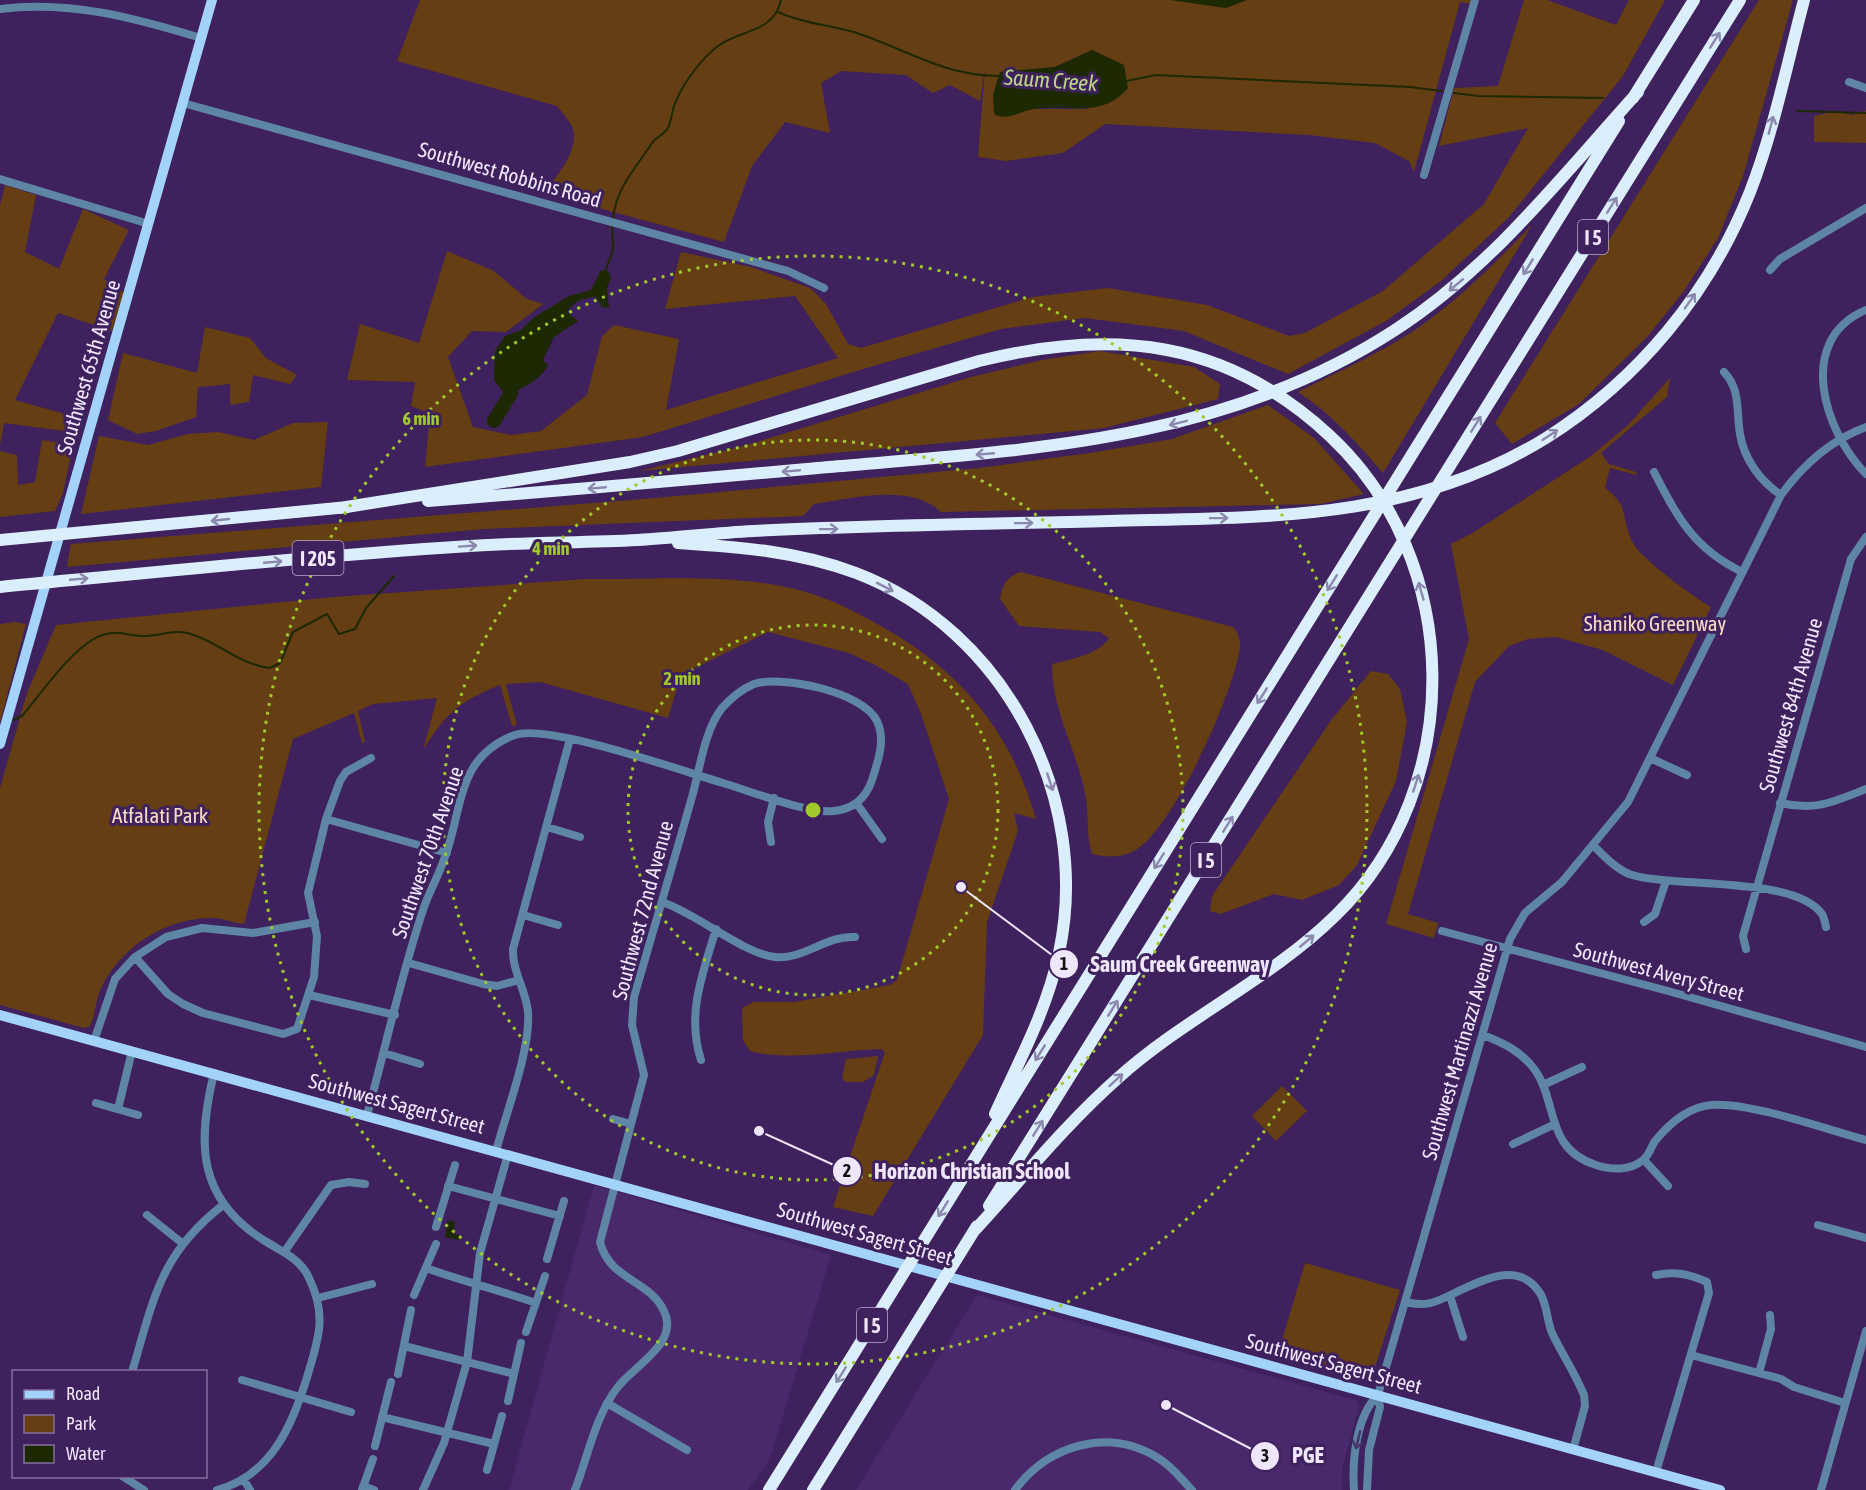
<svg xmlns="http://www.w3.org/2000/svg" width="1866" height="1490" font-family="'Asap Condensed',sans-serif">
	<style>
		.built { fill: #49296c }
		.green { fill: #663e13; fill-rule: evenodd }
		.water { fill: #1d2900 }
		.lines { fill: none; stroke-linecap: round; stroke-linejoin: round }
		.stream { stroke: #1d2900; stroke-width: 2 }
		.river { stroke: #1d2900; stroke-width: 14 }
		.minor { stroke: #5e85a4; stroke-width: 8 }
		.major { stroke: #a3d3fa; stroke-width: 10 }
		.highway { stroke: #dbeefd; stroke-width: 12 }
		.oneway { stroke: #8c88ad }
		.oneway2 { stroke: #44356b }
		.ring { fill: none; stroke: #a1c929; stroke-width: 3; stroke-dasharray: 3 6 }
		.labels { text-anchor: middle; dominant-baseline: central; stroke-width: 6; stroke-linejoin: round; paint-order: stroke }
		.shield { fill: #3e215d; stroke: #baabcc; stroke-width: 1.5 }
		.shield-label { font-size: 20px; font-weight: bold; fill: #efe6fc }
		.street-label { font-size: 21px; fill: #efe6fc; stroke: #3e215d }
		.park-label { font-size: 21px; fill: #f8dbc2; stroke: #3e215d }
		.water-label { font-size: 22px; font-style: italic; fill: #bbd681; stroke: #3e215d }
		.centre { fill: #a1c929; stroke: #3e215d; stroke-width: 3 }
		.ring-label { font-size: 18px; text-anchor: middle; font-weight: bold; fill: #a1c929; stroke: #3e215d; stroke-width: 6; stroke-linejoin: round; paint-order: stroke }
		.leader { fill: none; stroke: #efe6fc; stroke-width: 2 }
		.callout-dot { fill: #efe6fc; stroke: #3e215d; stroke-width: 2 }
		.mark-label { font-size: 18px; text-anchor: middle; font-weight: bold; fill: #111 }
		.callout-label { font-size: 22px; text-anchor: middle; font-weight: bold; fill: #efe6fc; stroke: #3e215d; stroke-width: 6; stroke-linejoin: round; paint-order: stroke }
	</style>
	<rect width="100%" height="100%" fill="#3e215d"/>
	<path class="built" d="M594 1185 831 1255 770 1459 748 1490H509Z
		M977 1295 1355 1400 1359 1406 1342 1468V1490H856Z"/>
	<path class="green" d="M420 0H1471V4L1460 2 1414 172 1409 161 1375 143 1309 135 1105 124 1063 153 1006 161 978 157 985 67 980 101 950 85 933 93 906 75 841 71 821 83 830 133 785 122 752 166 724 242 543 193C556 179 575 155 574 134 573 123 563 114 557 106L397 61ZM1092 50 1088 109H1035L1000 72 1055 67Z
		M1524 0H1547L1616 25 1629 0H1665L1623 76 1509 217 1441 281 1386 321 1288 374 1184 331 1085 318 1001 329 863 369 643 437 425 467 430 414 411 406 415 382 347 380 360 324 419 343 447 251 494 271 527 299 543 304 506 332 472 331 448 357 473 427 511 435 541 431 587 395 602 336 614 325 679 339 666 410 838 358 795 296 665 309 681 252 751 267 810 288 826 304 848 344 861 348 1032 297 1108 288 1207 305 1289 336 1305 333 1383 291 1484 204 1528 128 1439 146 1454 88 1498 86Z
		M1759 0H1793L1743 176 1718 238 1684 291 1647 337 1579 404 1512 444 1495 423Z
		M1835 111 1852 115 1866 111V143L1814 142V116Z
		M5 185 36 195 25 252 59 269 83 209 129 230 104 279 124 293 112 331 58 313 15 400 83 419 79 433 4 423 0 445V206Z
		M1532 225 1383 473C1357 443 1332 414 1298 392 1336 373 1376 355 1412 332 1457 302 1495 263 1532 225Z
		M205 327 250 338 266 358 297 375 290 384 253 375 249 402 230 405V384L198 387 196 417 156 431 137 434 108 420 123 353 197 373Z
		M1100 351 1194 367 1220 384 1218 399 1104 428 639 471 740 447 971 377 1042 360Z
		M1670 378 1667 397 1601 453 1609 464 1636 472 1637 475 1610 468 1605 488C1631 507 1620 518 1633 543 1640 558 1695 598 1711 607L1673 685 1603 650 1556 637 1528 639 1509 646 1475 682 1408 914 1438 923 1434 938 1386 924 1469 639 1451 544 1471 534 1591 456 1628 425Z
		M1268 405 1314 438 1364 494 1320 504 941 512C911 483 852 498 814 504L803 516 483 529 67 567 71 544 644 499 979 468 1090 453 1172 439Z
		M328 422 321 487 81 514 99 436 148 445 188 434 218 432 254 440 293 423Z
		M42 440 73 445 63 493 55 511 0 517V451L17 455 18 485 35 482Z
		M1021 572 1233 627C1238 633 1241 640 1240 648 1234 691 1172 834 1132 852 1119 858 1105 857 1092 854 1086 836 1089 817 1086 798 1078 752 1052 712 1052 664 1069 660 1100 654 1109 638L1100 632 1019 626 1000 599C1002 585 1007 576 1021 572Z
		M586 579C649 580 720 574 781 586 813 592 842 604 870 620 955 665 1009 725 1036 819L1014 813 1018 831 987 922 983 1035 873 1216 833 1207 885 1052 881 1049C839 1050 791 1062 750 1051L743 1040 742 1008 754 1002H794L890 985 897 980 949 799 921 714 908 684 875 665 849 653 768 632 681 675 668 718 540 682 506 684 517 725 512 726 500 685C459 702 447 712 423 750L437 698 373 704 358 711 365 742 362 743 354 713 293 739 244 924C233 923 224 918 213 918 165 918 122 946 101 988 95 1001 96 1016 89 1027L84 1028 0 1005V788L27 693 56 625 334 597Z
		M15 622 26 624 0 723V624Z
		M1371 671 1388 674 1400 689 1407 722 1396 781 1357 865 1339 885 1302 900 1274 894 1221 914 1210 911 1212 896 1332 719Z
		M878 1056 874 1075 863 1082H846L842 1078 846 1059Z
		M1282 1086 1307 1111 1276 1141 1252 1116Z
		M1305 1263 1400 1290 1371 1379 1277 1357Z"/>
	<path class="water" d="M1170 0H1247L1226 8Z
		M1092 50 1124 65 1128 88C1101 119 1071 104 1035 109 1022 110 1007 122 994 114L993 95 1000 72 1055 67Z
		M601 270 608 271 611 278 607 288 609 308 602 307 596 297C582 298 574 301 567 312L578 321 554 337 543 360 548 365C541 380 520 391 505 394L494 380V371L495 351 505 336 521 330 533 318 569 296 591 290Z
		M448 1220 455 1222 453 1233 460 1236 459 1240 445 1237Z"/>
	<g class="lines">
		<path class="stream" d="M778 12C801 23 829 25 854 32 906 49 941 75 998 76
			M1126 81 1156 75 1410 87 1442 91
			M1454 93 1478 96 1603 98
			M1797 111 1866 113
			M613 219C616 188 635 169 652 143 656 137 665 134 668 128 672 119 672 109 676 101 684 82 701 59 718 46 741 29 774 33 781 0
			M605 272 613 250 612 225
			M14 720 22 716C41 694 77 640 106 634 120 630 133 637 147 636 163 635 175 629 191 634 220 643 238 664 270 668L280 663 293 632 327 614 339 634 355 629 366 608 394 576"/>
		<path class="river" d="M494 421 511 393"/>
		<path class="minor" d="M0 9C70 0 135 18 201 38
			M1849 82 1866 88
			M183 103 788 271 824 288
			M1424 175 1475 0
			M0 179 149 224
			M1770 270 1780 259 1866 208
			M1866 310C1795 340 1824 431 1866 474
			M1724 372C1741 390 1736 410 1740 434 1744 459 1760 481 1781 495
			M1654 472C1678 518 1693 548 1742 572
			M1650 758 1687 775
			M1780 803C1816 811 1833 802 1866 789
			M857 804 882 839
			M326 819 447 853
			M547 827 580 837
			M771 842 768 822 774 798
			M1593 845C1604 856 1615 868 1629 874 1673 889 1794 875 1822 914 1824 917 1825 923 1826 927
			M662 902C696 913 744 954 775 957 804 960 826 935 855 937
			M523 915 558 925
			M1644 922 1655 914 1666 881
			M1442 931 1668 991 1866 1047
			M1746 949 1743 936 1851 559 1866 537
			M135 957 168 994 183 1004 203 1013 283 1034 297 1029 314 977 317 936 308 893 326 819 340 781 346 772 371 758
			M409 963 483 984 497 986 519 980
			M309 995 395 1015
			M1483 1035C1504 1043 1522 1052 1535 1070 1558 1103 1545 1149 1596 1165 1611 1170 1630 1171 1643 1160 1649 1156 1651 1147 1655 1141 1669 1124 1688 1107 1711 1105 1747 1101 1828 1130 1866 1140
			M94 1041 115 979 135 957 166 937 202 928 253 933 315 922
			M384 1053 420 1064
			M701 1060C686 1014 703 973 716 929
			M214 1073C197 1143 197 1199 265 1241 281 1251 301 1259 309 1278 327 1315 319 1337 308 1374 293 1424 272 1475 217 1490
			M1543 1085 1582 1067
			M96 1103 138 1115
			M118 1109 132 1051
			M367 1115C386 1046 401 975 424 907 431 888 441 871 447 851 456 825 459 791 473 768 482 753 498 741 515 735 548 723 682 771 723 783 750 791 808 814 834 811 853 809 866 798 872 780 878 761 886 740 877 721 863 692 783 675 754 684 742 689 731 698 722 708 704 731 700 769 692 797 673 864 653 931 634 997L632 1025 644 1075 600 1242C609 1280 650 1280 664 1311 680 1343 633 1366 617 1388 595 1417 588 1456 575 1490
			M613 1119 631 1124
			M1513 1144 1553 1125
			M496 1151C506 1113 531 1049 528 1012 526 990 512 971 513 949L570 739
			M1644 1160 1668 1186
			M448 1186 560 1216
			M147 1215 182 1243
			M1818 1225 1866 1238
			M436 1227 455 1165
			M285 1251 331 1185 349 1182 365 1184
			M547 1259 564 1201
			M426 1268C462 1281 499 1290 536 1303
			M414 1295 436 1244
			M1450 1296 1463 1337
			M318 1298 372 1284
			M1405 1302C1430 1308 1439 1300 1461 1290 1487 1278 1520 1262 1540 1293 1547 1304 1547 1321 1552 1333 1562 1354 1575 1373 1584 1395L1585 1406 1573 1450
			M526 1332 545 1276
			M404 1346 514 1374
			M1691 1355 1781 1379 1794 1387 1845 1403
			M132 1372C154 1298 160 1254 223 1205
			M1759 1373 1771 1329 1770 1315
			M398 1374 411 1310
			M242 1380 351 1412
			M508 1401 521 1343
			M607 1403 687 1450
			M382 1417 494 1444
			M375 1446 391 1382
			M487 1470 502 1416
			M1656 1472 1709 1293 1707 1282C1689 1274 1675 1271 1656 1275
			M122 1476 144 1490
			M244 1480 250 1490
			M363 1486 374 1490
			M362 1490 373 1459
			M423 1490 444 1443 467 1362 480 1253 508 1154
			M1015 1490C1048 1445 1108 1427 1158 1458 1172 1466 1181 1479 1192 1490
			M1354 1490C1352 1461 1356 1416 1378 1395
			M1367 1490 1369 1450 1380 1407 1378 1395 1510 939 1525 913 1562 882 1628 802 1781 495C1803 465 1831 440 1866 427
			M1821 1490 1866 1331"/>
		<path class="major" d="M0 744 212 0
			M0 1015 1720 1490"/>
		<path class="highway" d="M1633 98 1694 0
			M428 501C562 491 695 479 829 467 1027 450 1223 442 1395 330 1491 268 1562 176 1638 92
			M340 508 630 462 678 451 979 361C1113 328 1226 339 1330 436 1464 561 1467 787 1336 915 1271 979 1186 1017 1118 1078 1066 1124 1021 1180 974 1231
			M0 540 348 507
			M678 543C739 547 798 551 856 573 1006 630 1092 799 1059 953 1047 1010 1019 1061 995 1114
			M0 587C157 572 313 556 470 546 526 542 582 543 638 540 676 538 714 533 753 531 871 525 991 524 1109 521 1263 517 1410 522 1546 438 1638 380 1710 293 1750 192 1774 130 1787 64 1804 0
			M989 1206 1740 0
			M769 1490 1619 121
			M813 1490 977 1226"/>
	</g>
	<defs><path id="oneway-shaft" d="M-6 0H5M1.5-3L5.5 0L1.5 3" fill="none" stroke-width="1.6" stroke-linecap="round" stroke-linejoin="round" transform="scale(1.5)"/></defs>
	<g class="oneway">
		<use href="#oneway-shaft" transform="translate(1715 40) rotate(-58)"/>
		<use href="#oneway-shaft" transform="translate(1771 125) rotate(-75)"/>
		<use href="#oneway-shaft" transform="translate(1612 205) rotate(-58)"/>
		<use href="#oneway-shaft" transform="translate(1528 267) rotate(122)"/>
		<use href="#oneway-shaft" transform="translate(1456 285) rotate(140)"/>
		<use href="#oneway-shaft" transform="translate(1690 301) rotate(-55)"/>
		<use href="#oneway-shaft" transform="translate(1178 423) rotate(166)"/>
		<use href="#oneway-shaft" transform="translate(1476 424) rotate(-58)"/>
		<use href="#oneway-shaft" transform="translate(1550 435) rotate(-33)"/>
		<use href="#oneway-shaft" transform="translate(985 454) rotate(175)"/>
		<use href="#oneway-shaft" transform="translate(791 471) rotate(175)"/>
		<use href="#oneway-shaft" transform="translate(597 488) rotate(175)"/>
		<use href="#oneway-shaft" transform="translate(1219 518) rotate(-1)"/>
		<use href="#oneway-shaft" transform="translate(220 520) rotate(174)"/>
		<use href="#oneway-shaft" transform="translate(1024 523) rotate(-1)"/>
		<use href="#oneway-shaft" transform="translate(829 529) rotate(-1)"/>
		<use href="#oneway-shaft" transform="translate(468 546) rotate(-4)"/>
		<use href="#oneway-shaft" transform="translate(273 562) rotate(-5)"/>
		<use href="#oneway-shaft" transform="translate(79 579) rotate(-5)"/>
		<use href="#oneway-shaft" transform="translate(1332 583) rotate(122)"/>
		<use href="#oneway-shaft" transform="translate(885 587) rotate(27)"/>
		<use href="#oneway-shaft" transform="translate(1421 591) rotate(-106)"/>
		<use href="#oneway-shaft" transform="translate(1262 696) rotate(122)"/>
		<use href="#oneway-shaft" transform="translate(1050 782) rotate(72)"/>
		<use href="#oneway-shaft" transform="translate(1416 783) rotate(-72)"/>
		<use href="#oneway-shaft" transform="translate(1228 824) rotate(-58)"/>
		<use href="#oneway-shaft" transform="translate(1159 861) rotate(122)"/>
		<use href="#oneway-shaft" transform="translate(1307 941) rotate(-40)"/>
		<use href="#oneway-shaft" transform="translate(1113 1008) rotate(-58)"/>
		<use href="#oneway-shaft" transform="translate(1040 1053) rotate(122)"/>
		<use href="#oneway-shaft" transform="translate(1116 1080) rotate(-42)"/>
		<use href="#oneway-shaft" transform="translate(1038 1128) rotate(-58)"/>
		<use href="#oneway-shaft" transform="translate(943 1209) rotate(122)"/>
		<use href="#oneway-shaft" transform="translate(841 1375) rotate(122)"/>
	</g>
	<use class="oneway2" href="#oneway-shaft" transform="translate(1358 1440) rotate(104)"/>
	<g class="ring">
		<circle cx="813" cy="810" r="185"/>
		<circle cx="813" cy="810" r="370"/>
		<circle cx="813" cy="810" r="554"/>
	</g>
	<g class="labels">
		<g class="shield">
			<rect x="1578" y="220" width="30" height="34" rx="4.5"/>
			<rect x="292.5" y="541" width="51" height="34" rx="4.5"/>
			<rect x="1191" y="843" width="30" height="34" rx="4.5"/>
			<rect x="857" y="1308" width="30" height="34" rx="4.5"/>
		</g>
		<g class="shield-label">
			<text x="1593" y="237">I 5</text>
			<text x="318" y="558">I 205</text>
			<text x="1206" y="860">I 5</text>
			<text x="872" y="1325">I 5</text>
		</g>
		<g class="street-label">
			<text transform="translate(510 174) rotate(16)">Southwest Robbins Road</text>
			<text transform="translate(88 367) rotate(-74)">Southwest 65th Avenue</text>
			<text transform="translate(1790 705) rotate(-74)">Southwest 84th Avenue</text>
			<text transform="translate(427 852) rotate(-71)">Southwest 70th Avenue</text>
			<text transform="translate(642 910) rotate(-75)">Southwest 72nd Avenue</text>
			<text transform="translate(1659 971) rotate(15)">Southwest Avery Street</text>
			<text transform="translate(1459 1051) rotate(-74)">Southwest Martinazzi Avenue</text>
			<text transform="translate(397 1103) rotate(15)">Southwest Sagert Street</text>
			<text transform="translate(865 1233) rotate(16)">Southwest Sagert Street</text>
			<text transform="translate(1334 1363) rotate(15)">Southwest Sagert Street</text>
		</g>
		<g class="park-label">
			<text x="1655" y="623">Shaniko Greenway</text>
			<text x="160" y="815">Atfalati Park</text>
		</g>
		<g class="water-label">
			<text transform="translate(1051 80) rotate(4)">Saum Creek</text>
		</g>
	</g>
	<circle cx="813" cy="810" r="9" class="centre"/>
	<g class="ring-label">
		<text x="421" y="425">6 min</text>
		<text x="551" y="555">4 min</text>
		<text x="682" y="685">2 min</text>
	</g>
	<path class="leader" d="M961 887L1064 964M759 1131L847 1171M1166 1405L1265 1456"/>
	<g class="callout-dot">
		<circle cx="961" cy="887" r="6"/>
		<circle cx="759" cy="1131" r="6"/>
		<circle cx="1166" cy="1405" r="6"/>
		<circle cx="1064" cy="964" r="15"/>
		<circle cx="847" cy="1171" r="15"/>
		<circle cx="1265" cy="1456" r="15"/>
	</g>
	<g class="mark-label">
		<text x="1064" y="970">1</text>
		<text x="847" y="1177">2</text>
		<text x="1265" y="1462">3</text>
	</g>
	<g class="callout-label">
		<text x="1180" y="972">Saum Creek Greenway</text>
		<text x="972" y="1179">Horizon Christian School</text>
		<text x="1308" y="1463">PGE</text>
	</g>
	<rect x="12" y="1370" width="195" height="108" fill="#3e215d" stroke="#85709d" stroke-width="1.5"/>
	<rect x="24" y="1390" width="30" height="9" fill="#a3d3fa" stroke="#85709d" stroke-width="1.5"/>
	<text x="66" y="1400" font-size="18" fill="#efe6fc">Road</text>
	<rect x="24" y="1415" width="30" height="18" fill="#663e13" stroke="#85709d" stroke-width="1.5"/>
	<text x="66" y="1430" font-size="18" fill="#efe6fc">Park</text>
	<rect x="24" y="1445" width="30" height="18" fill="#1d2900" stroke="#85709d" stroke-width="1.5"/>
	<text x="66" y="1460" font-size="18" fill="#efe6fc">Water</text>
</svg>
